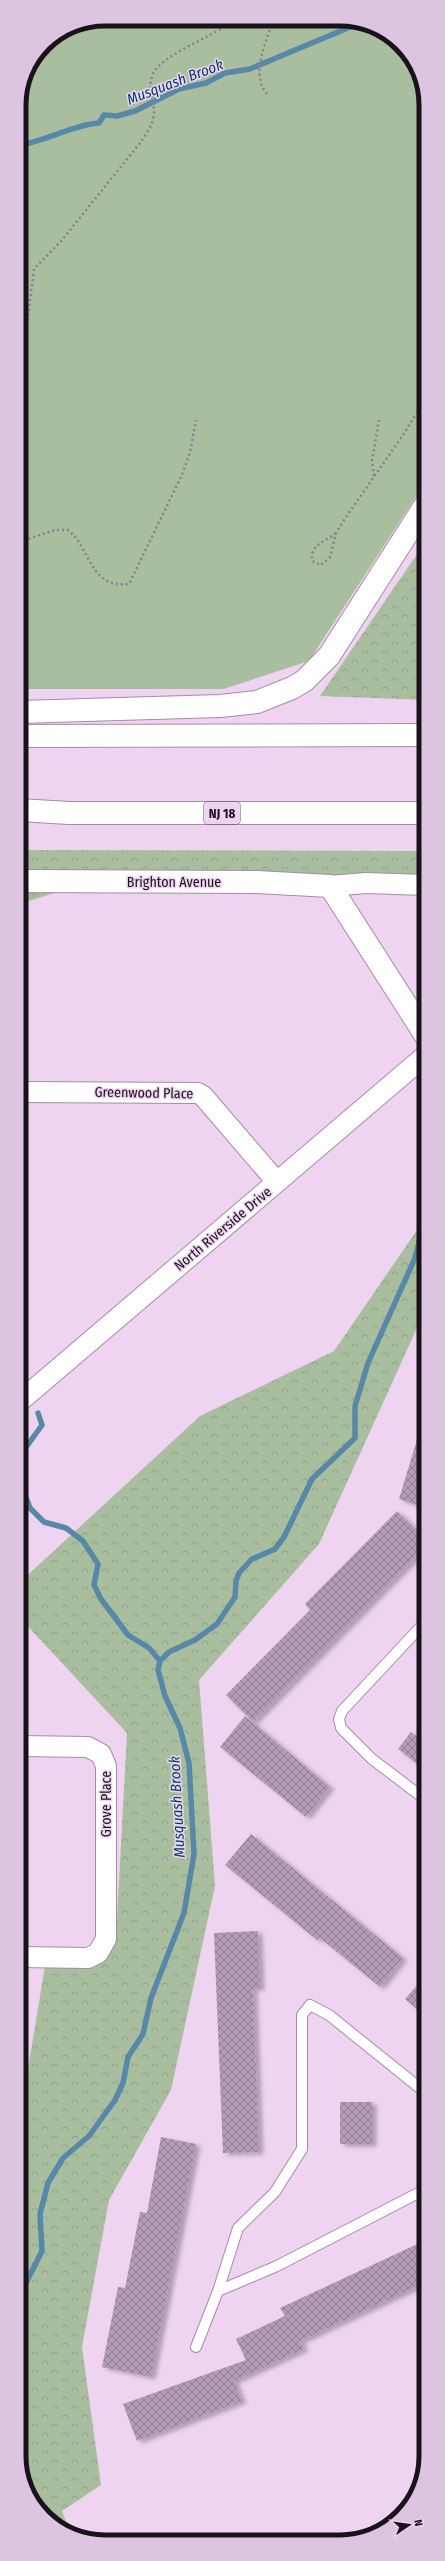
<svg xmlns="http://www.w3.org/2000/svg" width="445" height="2561" font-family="'Fira Sans Condensed',sans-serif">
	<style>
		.grass { fill: #a9be9f }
		.forest { fill: url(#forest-crowns) }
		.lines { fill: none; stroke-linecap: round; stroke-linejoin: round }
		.stream { stroke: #5888a7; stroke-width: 5.5 }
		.building { fill: url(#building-cross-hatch); filter: url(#shadow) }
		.lane-casing { stroke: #a48ca6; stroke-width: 12 }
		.street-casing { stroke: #a48ca6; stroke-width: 22 }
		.secondary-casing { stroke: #a48ca6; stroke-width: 24 }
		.highway-casing { stroke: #a48ca6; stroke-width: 24 }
		.path { stroke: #8e7d90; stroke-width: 2.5; stroke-dasharray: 2 3; stroke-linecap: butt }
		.lane { stroke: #fff; stroke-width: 10 }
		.street { stroke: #fff; stroke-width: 20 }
		.secondary { stroke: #fff; stroke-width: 22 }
		.highway { stroke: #fff; stroke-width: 22 }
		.labels { text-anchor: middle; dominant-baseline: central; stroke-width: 3; stroke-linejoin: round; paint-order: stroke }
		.shield { fill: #eed4f1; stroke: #5a4c5b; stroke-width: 1 }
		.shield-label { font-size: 13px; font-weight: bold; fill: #1a121b }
		.street-label { font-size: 14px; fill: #1a121b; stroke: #eed4f1 }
		.water-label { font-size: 15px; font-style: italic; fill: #004161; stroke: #eed4f1 }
		.rim { fill: none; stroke: #1a121b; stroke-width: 5 }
	</style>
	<defs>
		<pattern id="forest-crowns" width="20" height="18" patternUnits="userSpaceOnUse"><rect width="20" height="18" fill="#a9be9f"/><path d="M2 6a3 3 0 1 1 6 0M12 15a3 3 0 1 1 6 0" fill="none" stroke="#91a288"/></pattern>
		<pattern id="building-cross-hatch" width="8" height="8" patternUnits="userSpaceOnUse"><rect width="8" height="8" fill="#b49cb6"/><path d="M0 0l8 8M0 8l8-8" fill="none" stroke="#927e93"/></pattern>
		<filter id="shadow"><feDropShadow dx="4.5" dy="2.5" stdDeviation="2" flood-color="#0004"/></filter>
	</defs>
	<rect width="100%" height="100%" fill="#eed4f1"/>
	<path class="grass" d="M105 19 362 22 405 48 426 99V481L309 661 224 689H19V99C27 64 37 43 71 26 80 21 94 21 105 19Z"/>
	<path class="forest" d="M426 541V700L320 696Z
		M19 850 426 851V888L80 885 19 904Z
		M426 1217V1308L319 1544 199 1680 215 1886 171 2090 109 2200 82 2347 101 2485 62 2511 69 2530 40 2513 19 2462V2105H22L45 1966 116 1937 127 1733 19 1617V1583L200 1416 334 1351Z"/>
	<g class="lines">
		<path class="stream" d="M19 145C47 141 72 125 99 123L104 115 117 116 135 111 179 89 206 83 225 73 250 69 362 22
			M38 1413 42 1425 22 1453 20 1481 30 1508 44 1522 66 1528 83 1541 98 1564 94 1585 101 1599 128 1635 149 1648 160 1661
			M19 2304 23 2289 42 2251 40 2214 48 2183 63 2158 89 2136 115 2100 123 2083 128 2057 143 2034 151 1998 184 1913 194 1854 189 1763 180 1728 165 1696 158 1670 160 1661 169 1652 195 1640 217 1624 235 1597 236 1581 239 1573 252 1559 275 1549 284 1537 312 1479 355 1438V1406L368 1363 415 1258 426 1215"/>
	</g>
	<path class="building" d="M422 1423H426V1508L399 1499Z
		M397 1511 426 1539V1546L253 1722 226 1695 310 1610 305 1604Z
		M245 1716 330 1787 306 1817 220 1747Z
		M411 1732 426 1743V1771L398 1749Z
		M251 1834 403 1958 380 1987 320 1938 317 1940 225 1865Z
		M258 1931 260 1988H253L259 2152 223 2153 214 1933Z
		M426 1975V2017L405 1999Z
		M340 2102H372V2144H340Z
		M161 2137 196 2144 151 2377 102 2367 118 2287 125 2288 140 2212 147 2213Z
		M426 2240V2282L300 2341 304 2349 234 2381 242 2401 137 2441 123 2404 246 2360 236 2339 285 2316 280 2308Z"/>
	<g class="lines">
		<g class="lane-casing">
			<path id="lane" d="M426 1621 342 1711 339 1719 341 1728 372 1759 426 1800
				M218 2291 277 2266 426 2189
				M196 2347 218 2291 238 2228 275 2192 302 2149V2015L310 2005 329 2015 426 2093"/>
		</g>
		<g class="street-casing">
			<path id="street" d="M330 886 366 883 426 885
				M19 1092 198 1093 203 1096 277 1182
				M19 1402 426 1055
				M19 1746 88 1747 101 1754 106 1766V1939L98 1953 88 1958 19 1957"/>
		</g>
		<g class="secondary-casing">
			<path id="secondary" d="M19 881 257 882 330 886 426 1036"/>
		</g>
		<g class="highway-casing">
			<path id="highway" d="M19 712 220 706 257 702 292 688 304 681 329 656 426 504
				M19 736 426 735
				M19 810 69 813H426"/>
		</g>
		<path class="path" d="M267 94C250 75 266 42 273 21
			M19 339 28 317 34 269 62 240 140 143C146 134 154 124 154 112 154 100 148 88 152 76 160 54 213 38 233 20
			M374 476 372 461 379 420
			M336 533C325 542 310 544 312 561L321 565 330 557 336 533 344 520 405 432 426 398
			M19 542 55 530H68C92 549 88 588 129 584L182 475 190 452 196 420"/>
		<use href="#lane" class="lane"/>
		<use href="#street" class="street"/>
		<use href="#secondary" class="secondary"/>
		<use href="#highway" class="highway"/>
	</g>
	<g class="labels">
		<rect class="shield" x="204" y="802" width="36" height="22" rx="3"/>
		<g class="shield-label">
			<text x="222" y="813">NJ 18</text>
		</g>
		<g class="street-label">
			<text x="174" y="882">Brighton Avenue</text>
			<text transform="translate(144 1093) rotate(1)">Greenwood Place</text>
			<text transform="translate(223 1229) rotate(-40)">North Riverside Drive</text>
			<text transform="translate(106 1804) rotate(-90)">Grove Place</text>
		</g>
		<g class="water-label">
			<text transform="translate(175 82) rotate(-21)">Musquash Brook</text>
			<text transform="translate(177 1807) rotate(-93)">Musquash Brook</text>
		</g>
	</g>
	<path d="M0 0H445V2561H0ZM105 26H340A79 79 0 0 1 419 105V2456A79 79 0 0 1 340 2535H105A79 79 0 0 1 26 2456V105A79 79 0 0 1 105 26Z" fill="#ddc4e0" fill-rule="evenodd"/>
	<path class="rim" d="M105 26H340A79 79 0 0 1 419 105V2456A79 79 0 0 1 340 2535H105A79 79 0 0 1 26 2456V105A79 79 0 0 1 105 26Z"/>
	<g transform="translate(409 2525) rotate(77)" stroke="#eed4f1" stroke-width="3" paint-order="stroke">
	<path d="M0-3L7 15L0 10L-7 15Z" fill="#1a121b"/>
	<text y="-6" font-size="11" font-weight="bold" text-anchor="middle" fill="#1a121b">N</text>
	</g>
</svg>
